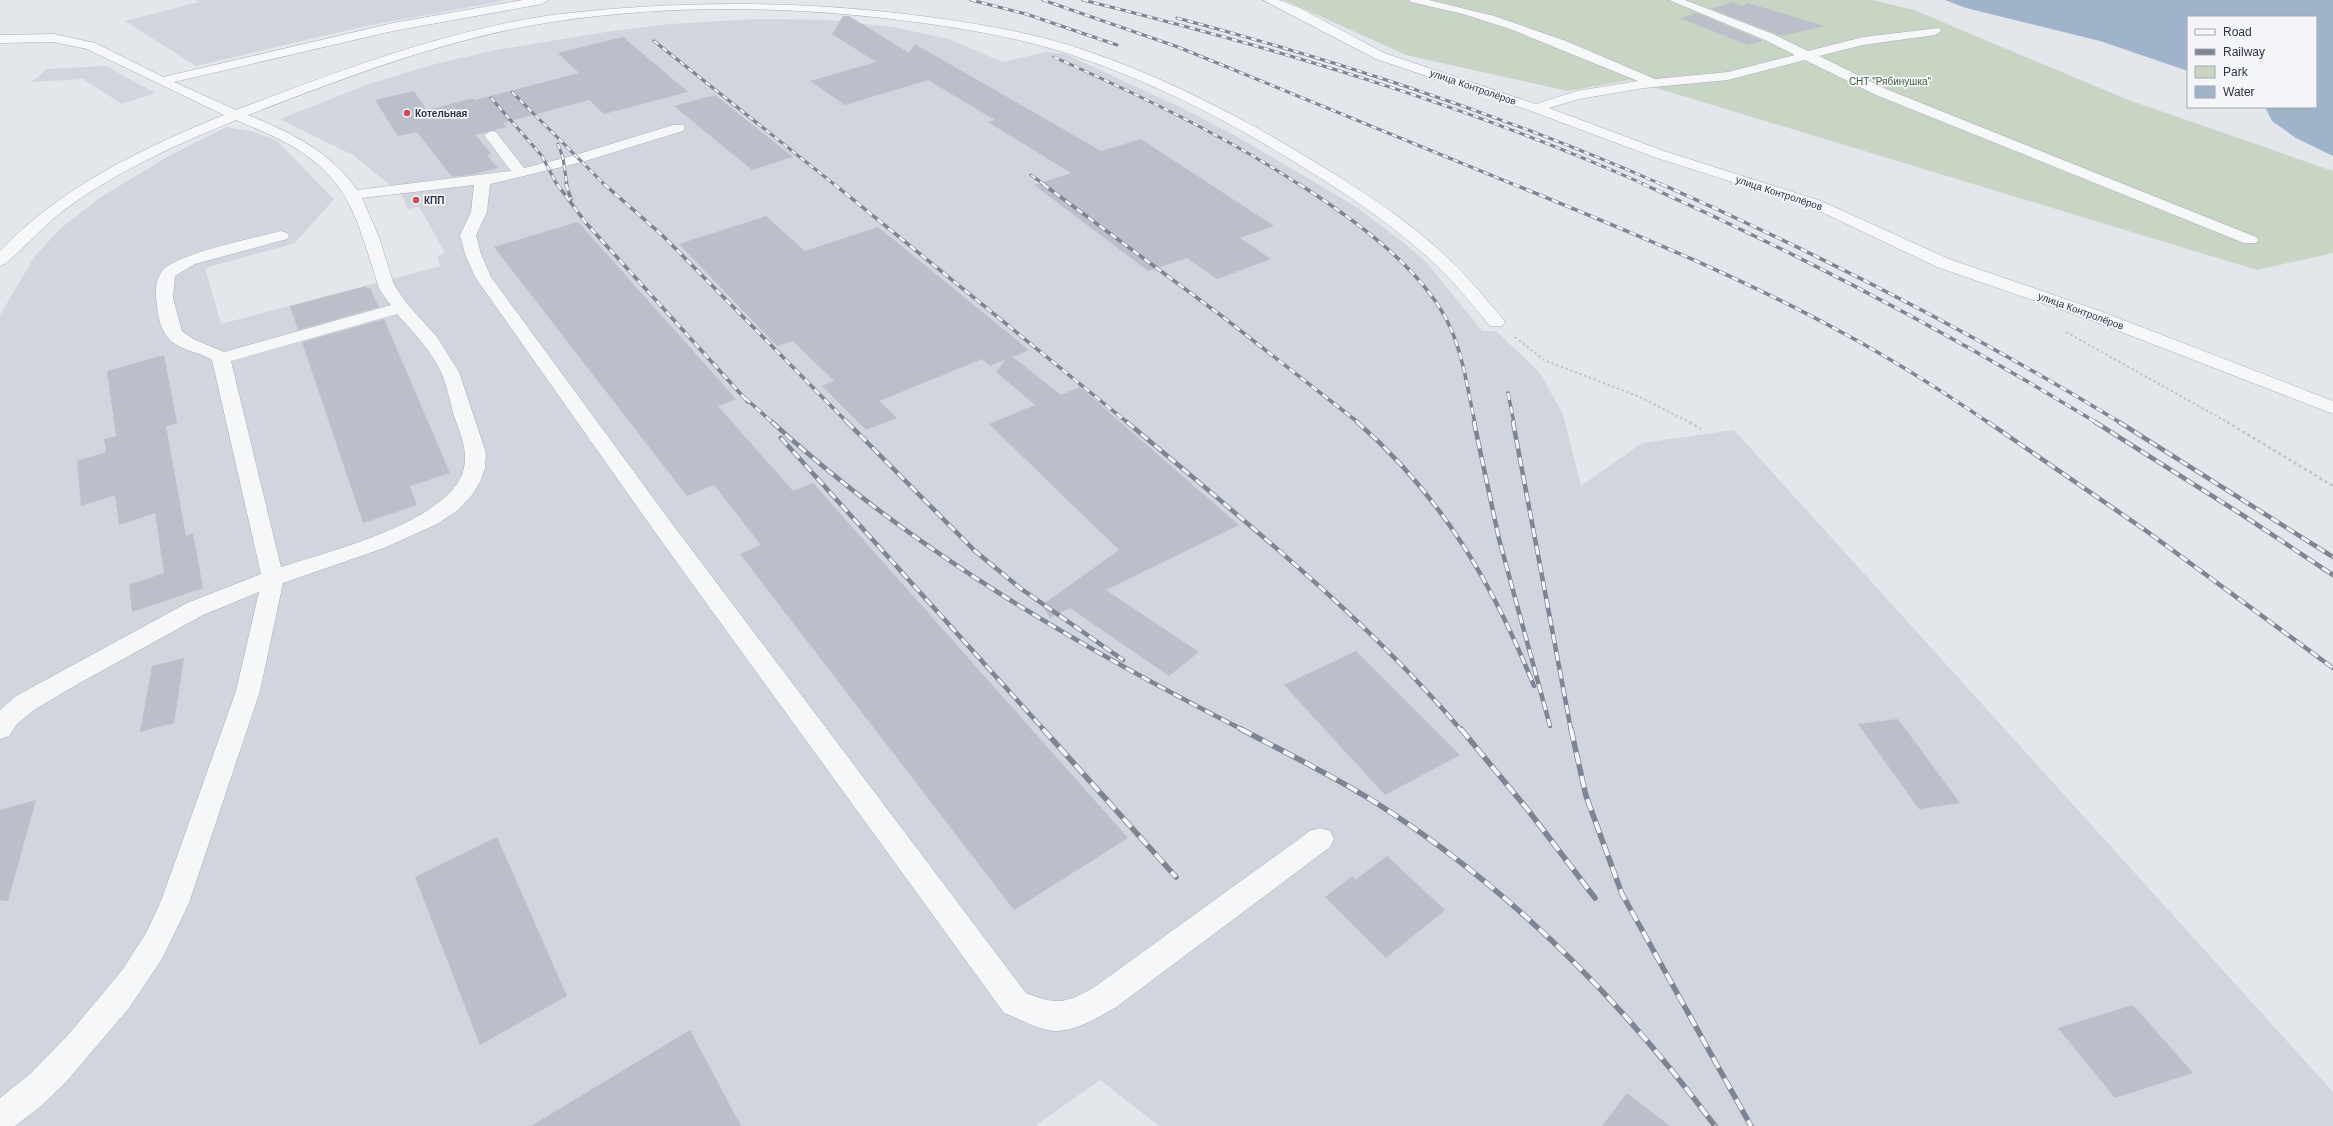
<svg xmlns="http://www.w3.org/2000/svg" width="2333" height="1126" font-family="Arial,sans-serif">
	<style>
		.built { fill: #d1d5dd }
		.green { fill: #c8d5c5 }
		.water { fill: #9fb3cb }
		.building { fill: #bbbfc9 }
		.lines { fill: none; stroke-linecap: round; stroke-linejoin: round }
		.minor-casing { stroke: #a8adb6; stroke-width: 1 }
		.path-far1 { stroke: #c1c4ca; stroke-width: 2; stroke-dasharray: 2.5 2.5; stroke-linecap: butt }
		.path { stroke: #c1c4ca; stroke-width: 2.5; stroke-dasharray: 3 3; stroke-linecap: butt }
		.minor { fill: #f6f7f9; fill-rule: evenodd }
		.rail-far3-casing { stroke: #7d8595; stroke-width: 3 }
		.rail-far2-casing { stroke: #7d8595; stroke-width: 3.5 }
		.rail-far1-casing { stroke: #7d8595; stroke-width: 4.5 }
		.rail-casing { stroke: #7d8595; stroke-width: 5.5 }
		.rail-far3 { stroke: #f3f5f8; stroke-width: 2; stroke-dasharray: 5.5; stroke-linecap: butt }
		.rail-far2 { stroke: #f3f5f8; stroke-width: 2.5; stroke-dasharray: 7; stroke-linecap: butt }
		.rail-far1 { stroke: #f3f5f8; stroke-width: 3; stroke-dasharray: 9; stroke-linecap: butt }
		.rail { stroke: #f3f5f8; stroke-width: 4; stroke-dasharray: 12; stroke-linecap: butt }
		.poi-dot { fill: #ce4b5c; stroke: #f3f5f8; stroke-width: 1.5 }
		.labels { text-anchor: middle; dominant-baseline: central; stroke-width: 3.5; stroke-linejoin: round; paint-order: stroke }
		.far-park-label { font-size: 10px; fill: #3f5f38; stroke: #f3f5f8 }
		.far-street-label { font-size: 10px; fill: #2b3344; stroke: #f3f5f8 }
		.far-poi-label { font-size: 10px; font-weight: bold; fill: #2b3344; stroke: #f3f5f8; text-anchor: start }
	</style>
	<rect width="100%" height="100%" fill="#e3e6eb"/>
	<path class="built" d="M195 0H508L366 26 196 66 125 21 199 2Z
		M757 19 830 20 893 27 949 39 1002 62 1047 52 1065 54 1178 106 1236 136 1355 206 1404 243 1427 263 1482 331H1496L1539 372 1563 414 1581 486 1642 443 1734 430 2333 1092V1126H1159L1100 1080 1035 1126H0V315L35 256 61 228 101 197 169 156 226 127 254 132 277 141 334 199 295 243 205 268 221 324 441 266 437 257 445 252 419 207 408 209 402 196 395 189 353 155 280 119 369 84 439 63 496 50 612 31 671 24Z
		M106 66 155 93 122 104 83 79 32 82 47 69Z"/>
	<path class="green" d="M1284 0H1872L1914 10 2126 99 2333 171V253L2257 270 1630 80 1568 91 1406 55Z"/>
	<path class="water" d="M1945 0H2333V156L2296 138 2272 121 2265 107H2316V17H2188V71L2100 41 1966 8Z"/>
	<path class="building" d="M1733 2 1742 6 1748 3 1824 26 1782 36 1711 9Z
		M1697 13 1763 41 1748 45 1680 18Z
		M843 16H849L909 53 915 44 1101 151 1141 139 1274 226 1240 238 1271 259 1217 279 1187 258 1148 271 1034 185 1071 173 988 122 995 120 928 80 845 105 810 81 876 62 832 34Z
		M623 37 688 92 604 114 589 100 503 123 507 127 475 135 492 154 487 155 498 168 475 174 452 177 417 132 398 136 375 100 414 91 427 110 474 98 475 100 579 73 558 53Z
		M715 95 793 157 752 170 674 106Z
		M766 216 805 251 878 227 1029 350 1013 357 1061 395 1080 387 1239 525 1106 590 1199 652 1169 676 1070 608 1050 618 1042 605 1119 550 989 424 1035 405 996 372 1006 359 990 366 982 359 879 401 897 418 866 430 822 386 834 381 793 341 777 346 679 244Z
		M578 222 736 399 718 406 793 491 813 483 1128 838 1014 910 740 554 761 545 714 485 687 496 494 247Z
		M366 286 367 289 370 288 379 307 298 330 290 306Z
		M384 319 450 473 410 486 417 505 363 523 302 342Z
		M164 355 177 423 166 426 186 536 193 533 203 588 132 612 129 585 164 573 155 513 119 525 115 495 81 506 77 461 106 452 104 439 116 436 107 371Z
		M1356 651 1460 755 1385 795 1284 685Z
		M184 658 174 723 140 732 152 666Z
		M1898 719 1960 803 1919 809 1858 724Z
		M36 800 8 901 0 900V810Z
		M497 837 567 996 480 1045 415 877Z
		M1387 856 1445 910 1386 958 1325 897 1352 876 1355 880Z
		M2133 1005 2193 1073 2115 1098 2058 1028Z
		M690 1030 741 1126H531Z
		M1627 1093 1670 1126H1602Z"/>
	<g class="lines">
		<g class="minor-casing">
			<path id="minor" d="M523 0H548L542 4 393 31 174 82 236 110C339 71 443 31 552 15 677 0 804 0 929 17 981 24 1034 33 1084 50 1158 75 1228 110 1295 150 1350 183 1406 217 1452 262 1470 279 1486 299 1502 318L1505 322 1502 326H1490C1472 305 1456 283 1436 265 1392 223 1340 190 1288 158 1221 117 1150 81 1075 56 1028 40 979 31 930 24 804 6 677 3 552 22 447 38 347 77 248 115 290 132 331 152 357 190L511 171 484 135 491 131 496 132 524 168 572 156 673 125H683L685 128 683 131 582 162 490 184 487 212 476 235 481 254 491 277 673 525 1026 993C1057 1005 1064 1004 1093 988L1310 831 1320 828 1330 831 1334 839 1330 847 1115 1008C1096 1018 1070 1035 1048 1030 1033 1027 1018 1018 1004 1013L657 535 475 277 465 254 460 235 471 212 474 185 362 198 379 237 394 285 408 305 437 337 459 372 486 453 485 468 480 482 472 495 458 510 437 524 384 548 283 583 260 691 189 903 162 959 129 1008 66 1082 40 1107 15 1126H0V1098L31 1073 68 1035 123 969 146 933 161 901 236 691 259 592 203 615 76 685 34 710 17 724 9 736 0 739V710L16 696 187 603 261 574 212 360C200 352 182 351 171 341 161 332 158 317 157 305 155 293 155 280 163 270 176 254 258 237 281 231L287 233 289 236 287 239 195 264 175 276 173 298 182 331 193 339 224 352 391 305C387 300 380 292 378 285 372 266 366 246 359 227 337 164 294 144 236 120 173 146 108 175 54 218 43 227 9 264 0 266V251C61 187 142 148 224 115L87 49 54 42 0 43V35L54 34 95 43 163 77 393 23ZM397 314C413 332 431 350 441 372 447 386 450 401 454 416 460 433 468 450 464 468 453 521 327 552 281 567L231 361Z
				M1263 0H1279L1300 8 1384 53 1536 104 1577 91 1638 81 1510 29 1463 14 1411 2 1409 0H1429L1494 16 1566 41 1655 79 1728 72 1795 55 1765 40 1669 0H1685L1773 34 1808 51 1863 37 1939 28 1941 31 1935 35 1863 45 1819 56 1886 89 2256 237 2258 240 2256 243H2244L1876 95 1805 60 1728 80 1644 88 1579 99 1549 108 1664 151 1821 201 1949 259 2100 311 2333 401V414L2088 319 1937 267 1811 207 1654 157 1531 111 1376 59Z"/>
		</g>
		<path class="path-far1" d="M2066 332 2229 423
			M1515 337 1544 360 1640 397 1691 423"/>
		<path class="path" d="M1689 422 1701 429
			M2227 422 2333 486"/>
		<use href="#minor" class="minor"/>
		<g class="rail-far3-casing">
			<path id="rail-far3" d="M971 0 1026 14 1117 45
				M1043 0 1178 47 1515 185
				M1083 0C1276 48 1464 104 1646 185
				M1177 18C1343 62 1505 116 1663 185
				M654 41 835 185
				M1054 57C1139 95 1223 135 1300 185
				M512 92 605 185
				M491 98 542 156 557 185
				M558 144 563 158 567 185
				M1031 175 1045 185"/>
		</g>
		<g class="rail-far2-casing">
			<path id="rail-far2" d="M557 184 586 223 748 402
				M566 184 571 199
				M604 184 662 235 848 423
				M834 184 1128 423
				M1043 184 1223 317 1359 423
				M1299 184C1352 218 1425 269 1451 329 1464 359 1468 392 1475 423
				M1513 184C1625 230 1737 275 1843 333 1894 360 1942 391 1989 423
				M1643 184C1800 254 1951 334 2097 423
				M1661 184C1819 254 1973 333 2121 423
				M1508 393 1514 423
				M745 398 773 423"/>
		</g>
		<g class="rail-far1-casing">
			<path id="rail-far1" d="M772 422C911 549 1076 645 1243 730
				M847 422 975 551 1020 588 1123 660
				M1127 422C1243 520 1363 615 1461 730
				M1357 422C1441 495 1493 584 1534 686
				M1474 422 1499 539 1550 726
				M1513 422 1571 730
				M1988 422 2145 530 2333 668
				M2095 422 2244 516 2333 575
				M2119 422 2333 557
				M781 438 1044 730"/>
		</g>
		<g class="rail-casing">
			<path id="rail" d="M1043 729 1176 877
				M1241 729C1288 754 1336 777 1381 806 1513 891 1622 1001 1715 1126
				M1461 729 1528 810 1595 898
				M1571 729 1586 796 1622 894 1751 1126"/>
		</g>
		<use href="#rail-far3" class="rail-far3"/>
		<use href="#rail-far2" class="rail-far2"/>
		<use href="#rail-far1" class="rail-far1"/>
		<use href="#rail" class="rail"/>
	</g>
	<g class="poi-dot">
		<circle cx="407" cy="113" r="4"/>
		<circle cx="416" cy="200" r="4"/>
	</g>
	<g class="labels">
		<g class="far-park-label">
			<text x="1890" y="81">СНТ "Рябинушка"</text>
		</g>
		<g class="far-street-label">
			<text transform="translate(1473 87) rotate(19)">улица Контролёров</text>
			<text transform="translate(1779 193) rotate(18)">улица Контролёров</text>
			<text transform="translate(2081 311) rotate(20)">улица Контролёров</text>
		</g>
		<g class="far-poi-label">
			<text x="415" y="113">Котельная</text>
			<text x="424" y="200">КПП</text>
		</g>
	</g>
	<rect x="2187" y="16" width="130" height="92" fill="#f3f5f8" stroke="#a3a7b0"/>
	<rect x="2195" y="29" width="20" height="6" fill="#f6f7f9" stroke="#a3a7b0"/>
	<text x="2223" y="36" font-size="12" fill="#2b3344">Road</text>
	<rect x="2195" y="49" width="20" height="6" fill="#7d8595" stroke="#a3a7b0"/>
	<text x="2223" y="56" font-size="12" fill="#2b3344">Railway</text>
	<rect x="2195" y="66" width="20" height="12" fill="#c8d5c5" stroke="#a3a7b0"/>
	<text x="2223" y="76" font-size="12" fill="#2b3344">Park</text>
	<rect x="2195" y="86" width="20" height="12" fill="#9fb3cb" stroke="#a3a7b0"/>
	<text x="2223" y="96" font-size="12" fill="#2b3344">Water</text>
</svg>
